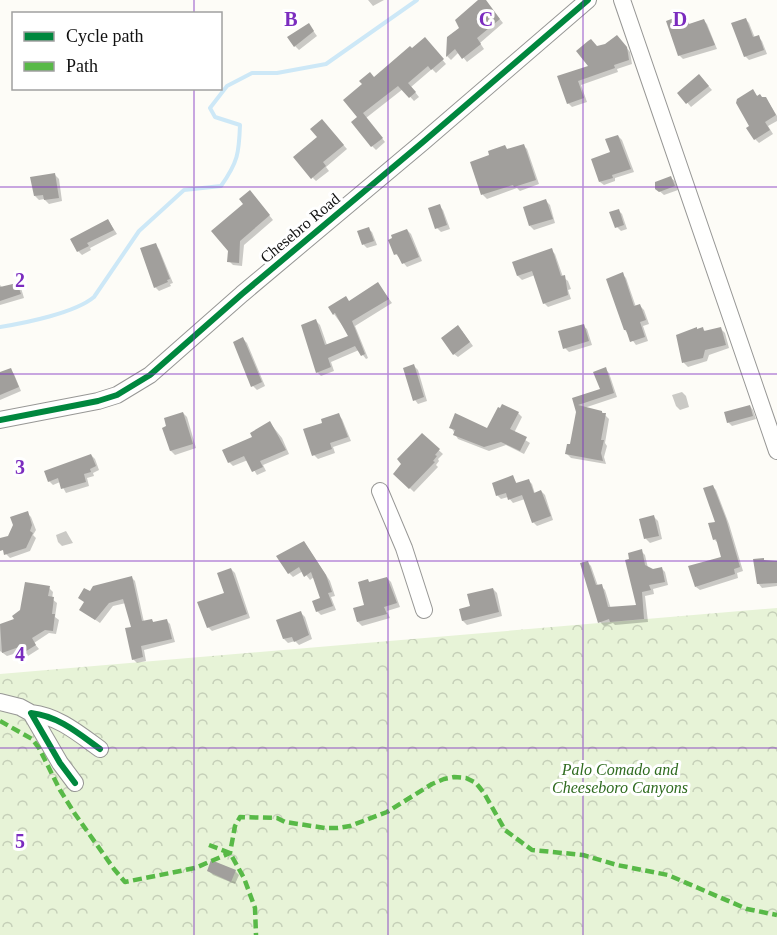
<svg xmlns="http://www.w3.org/2000/svg" width="777" height="935" font-family="'Times New Roman',serif">
	<style>
		.park { fill: url(#park-crowns) }
		.shadow { fill: #0003 }
		.lines { fill: none; stroke-linecap: round; stroke-linejoin: round }
		.stream { stroke: #cde8f7; stroke-width: 4 }
		.building { fill: #a19f9c }
		.minor-casing { stroke: #979795; stroke-width: 18 }
		.minor { stroke: #fffffe; stroke-width: 16 }
		.quiet { stroke: #58b947; stroke-width: 4.5; stroke-dasharray: 9 4.5; stroke-linecap: butt }
		.cycleway-casing { stroke: #fff; stroke-width: 10 }
		.cycleway { stroke: #00873e; stroke-width: 6 }
		.grid { fill: none; stroke: #7b2cbf; stroke-width: 1.5; stroke-opacity: 0.55 }
		.labels { text-anchor: middle; dominant-baseline: central; stroke-width: 6; stroke-linejoin: round; paint-order: stroke }
		.street-label { font-size: 16px; fill: #111; stroke: #fff }
		.park-label { font-size: 16px; font-style: italic; fill: #2f6b1f; stroke: #fff }
		.grid-label { font-size: 20px; text-anchor: middle; font-weight: bold; fill: #7b2cbf; stroke: #fff; stroke-width: 6; stroke-linejoin: round; paint-order: stroke }
	</style>
	<defs>
		<pattern id="park-crowns" width="20" height="18" patternUnits="userSpaceOnUse" patternTransform="scale(1.5)"><rect width="20" height="18" fill="#e7f3d7"/><path d="M2 6a3 3 0 1 1 6 0M12 15a3 3 0 1 1 6 0" fill="none" stroke="#c5cfb8"/></pattern>
	</defs>
	<rect width="100%" height="100%" fill="#fdfcf7"/>
	<path class="park" d="M777 608V935H0V674Z"/>
	<path class="shadow" d="M368 0H384L373 6Z
		M481 0 486 2 503 23 480 43 484 49 467 62 459 52 451 60 447 56 448 38 461 28Z
		M685 16 690 25 703 20 707 24 717 49 683 59 679 55Z
		M745 19 749 23 755 38 758 37 762 41 767 54 749 60 745 56Z
		M309 25 317 36 299 50 295 46Z
		M425 39 446 64 436 73 432 69 411 87 419 97 414 101 403 89 366 118 385 142 376 150 372 146 359 118 374 78Z
		M621 41 630 52 632 64 617 69 618 72 581 85 587 102 572 107 568 103 559 77 591 66Z
		M703 80 712 90 691 107 679 93Z
		M753 91 758 97 769 103 777 116V121L768 126 773 134 759 143 755 139 751 126Z
		M326 125 347 149 326 167 329 171 316 181 313 178 319 137Z
		M618 136 622 140 634 172 615 178V181L604 185 600 182Z
		M523 145 527 149 539 184 520 191 517 188 487 199 483 195 472 163Z
		M55 175 59 179 62 201 49 204 44 199 39 200 35 196Z
		M671 178 675 181 678 190 664 195 656 188Z
		M254 196 273 220 244 245 242 266 233 265 229 261V250Z
		M546 201 550 205 555 223 534 230 530 226Z
		M439 206 443 210 450 229 441 232 437 228Z
		M618 210 622 214 627 229 621 231 617 227 611 213Z
		M108 220 117 234 90 248 91 250 82 255 78 251Z
		M368 229 372 232 377 245 367 248 364 245 359 232Z
		M407 230 411 234 422 261 407 267 396 254Z
		M155 245 159 249 173 283 170 284 171 286 159 291 155 287Z
		M551 250 555 254 563 277 568 281 571 289 568 290 571 299 548 307 544 303 535 275 522 280 518 276 514 263Z
		M622 274 626 278 636 307 640 306 644 310 649 324 643 326 648 341 636 345 625 330Z
		M17 284 21 288 24 298 0 305V285L3 288Z
		M378 284 392 303 355 326 368 358 366 359 359 350 331 362 334 371 321 376 317 372 316 321 320 325 327 345 350 336 334 314Z
		M583 326 587 329 592 345 569 352 565 348Z
		M703 329 706 332 721 329 725 333 729 348 709 355 707 361 688 367 684 363 678 336Z
		M462 331 473 346 458 357 454 354Z
		M243 339 247 343 265 386 257 390 253 386Z
		M414 366 418 370 427 401 418 404 415 400Z
		M605 369 609 373 617 397 584 408 602 412 609 419 605 443 607 446 604 457 606 464 571 458 567 454 571 446 578 412 573 399 602 390Z
		M10 370 14 374 21 391 0 400V375Z
		M682 392 686 396 689 407 680 410 676 406 672 395Z
		M750 406 753 410 756 419 732 426 728 422Z
		M183 413 187 417 196 448 175 455 171 451 164 428Z
		M518 413 522 417 514 433 530 443 524 454 506 445 489 451 458 439 451 427 488 430Z
		M338 415 342 419 351 441 333 447 335 453 318 459 314 455 324 424Z
		M270 423 282 438 289 454 263 465 266 471 257 475 248 460 233 466 229 462Z
		M422 435 443 454 438 459 439 461 436 465 438 467 414 492 395 474Z
		M91 455 95 459 99 470 93 473 94 476 87 478 89 486 66 493 60 482 53 485 49 481Z
		M513 477 517 484 528 480 532 484 535 494 541 491 545 495 553 520 537 526 533 522 525 499 513 503 508 497 501 499 497 495Z
		M712 486 716 490 729 524 743 571 737 573 738 578 700 590 696 587 723 558 719 544 714 539 717 523Z
		M27 513 31 517 36 530 33 535 36 538 30 551 10 558 6 554 9 537Z
		M654 517 658 521 662 539 650 543 646 539Z
		M66 531 73 543 62 546 58 542 56 535Z
		M304 542 330 581 335 596 331 597 336 610 321 615 317 611 322 599 314 577 310 580 303 571 293 577 289 573Z
		M641 551 645 555 648 568 653 570 661 568 665 572 668 585 653 589 654 594 645 596 648 622 615 625 613 623 604 626 600 622 587 562 591 566 598 586H601L605 590 611 609 637 606Z
		M777 562V586L762 588 758 583Z
		M231 569 235 573 250 618 212 631 208 627 226 594Z
		M131 577 135 581 144 622 152 621 155 623 166 620 170 624 175 642 144 650 146 661 137 663 133 659V628L126 603 113 606 100 623 81 610 91 593Z
		M387 578 391 582 400 607 387 611 390 618 362 626 358 622 366 606 368 581 371 583Z
		M49 588 53 592 52 599 57 603 55 617 59 620 56 634 49 633 34 643 39 649 28 656 23 651 7 656 0 651V625L16 620Z
		M493 589 497 593 502 616 467 625 463 621 461 610 472 607Z
		M301 613 305 617 312 639 299 645 295 641 288 643 284 639Z
		M209 871H235L239 875 235 884 213 875Z"/>
	<g class="lines">
		<path class="stream" d="M0 327C25 323 75 313 94 297L139 231 184 190 221 186C238 162 239 153 240 125L215 117 210 108 227 86 252 73H277L326 64 417 0"/>
	</g>
	<path class="building" d="M478 0H486L500 19 477 38 481 44 462 59 455 49 446 57 447 37 459 28 455 20Z
		M685 14 689 24 704 19 715 45 678 56 666 21Z
		M746 18 753 37 759 35 764 50 744 57 731 23Z
		M309 23 314 31 294 47 287 37Z
		M617 35 627 47 629 60 614 65 615 68 578 81 584 98 567 104 557 76 588 66 576 51 588 41 591 39 597 46 605 44Z
		M425 37 444 59 431 70 428 66 408 83 416 92 409 98 398 86 363 113 383 138 371 147 351 122 357 117 343 100 362 84 359 81 370 72 374 77 410 46 412 48Z
		M699 74 709 86 686 104 677 93Z
		M753 89 757 96 760 94 762 97H766L776 115 765 122 770 130 754 140 746 128 749 126 736 103 737 99Z
		M322 119 344 145 323 162 326 166 311 179 293 157 317 137 310 129Z
		M618 135 631 169 612 175 613 178 599 182 591 159 610 152 605 139Z
		M524 144 536 180 514 187 513 185 481 195 470 162 489 155 488 151 505 145 507 149Z
		M55 173 59 198 44 200 43 195 34 196 30 177Z
		M671 176 675 186 659 192 655 189V182Z
		M250 190 270 215 240 241 239 263 227 262 228 251 211 231 243 204 239 199Z
		M546 199 553 219 529 226 523 207Z
		M440 204 447 225 435 229 428 208Z
		M619 209 624 225 615 228 609 212Z
		M108 219 114 230 87 243 89 246 77 252 70 239Z
		M369 227 374 241 362 245 357 231Z
		M407 229 419 257 402 264 397 254 394 255 388 240 392 238 391 235Z
		M156 243 170 279 167 280 168 282 154 288 140 248Z
		M552 248 561 276 565 275 568 295 543 304 532 271 517 276 512 262Z
		M623 272 634 306 640 304 646 320 640 322 645 337 630 342 626 330H624L606 279Z
		M378 282 389 299 352 321 365 354 361 356 355 346 328 358 331 367 316 373 301 325 316 319 325 345 348 336 335 313 333 315 328 307 346 296 349 301Z
		M17 283 21 294 0 301V287Z
		M584 324 589 341 563 349 558 331Z
		M458 325 470 342 453 355 441 338Z
		M697 327V329L703 327 704 331 721 327 726 345 705 350 703 358 682 363 676 335Z
		M243 337 262 382 251 387 233 342Z
		M414 364 424 397 413 401 403 368Z
		M606 367 614 393 578 405 602 411V413H606L601 440H604L601 453 603 461 565 454 567 444H570L576 412 572 398 600 389 593 372Z
		M11 368 19 387 0 395V372Z
		M502 404 519 412 510 429 527 437 520 451 501 442 484 447 453 435 455 430 449 428 455 413 487 428 498 407 500 408Z
		M750 405 753 416 727 423 724 412Z
		M183 412 193 444 170 451 162 428 166 426 164 418Z
		M339 413 348 437 330 443 332 449 312 456 303 429 322 423 321 419Z
		M270 421 286 450 260 461 263 467 252 472 244 456 228 463 222 450 252 437 250 433Z
		M422 433 440 449 435 455 437 456 433 461 435 462 409 489 393 474 401 464 397 459Z
		M91 454 96 466 90 469 91 472 84 474 86 482 61 489 58 478 48 482 44 471Z
		M513 475 516 483 529 479 534 493 541 490 551 516 532 523 522 495 508 500 506 493 496 496 492 483Z
		M713 485 726 519 740 567 734 569 735 574 695 587 688 566 721 557 716 539 713 540 708 523 715 522 703 488Z
		M28 511 32 525 30 531 33 533 26 548 4 555 3 550 0 551V538L8 536 13 525 10 517Z
		M654 515 659 536 644 539 639 519Z
		M304 541 326 575 332 592 328 593 333 606 316 612 312 601 320 598 311 572 304 577 299 567 288 574 276 556Z
		M642 549 645 565 653 569 662 567 665 582 649 585 651 590 642 592 644 619 610 622 609 619 598 623 580 563 588 561 596 585 602 584 608 607 636 605 625 560 629 559 628 553Z
		M764 558V560L777 561V583L757 584 753 559Z
		M231 568 247 614 207 628 197 602 224 593 217 573Z
		M132 576 142 621 152 619 153 622 167 619 172 639 141 646 143 657 132 660 125 628 131 627 123 599 109 603 95 620 79 610 84 602 78 598 84 588 90 591 93 586Z
		M387 577 397 603 384 607 387 614 357 622 353 608 364 605 358 582 368 579 369 582Z
		M25 582 50 586 48 596 54 597 52 614H55L53 631 45 630 32 638 36 645 23 653 19 647 2 653 0 624 14 619 12 616 20 610Z
		M493 588 499 612 462 621 459 609 470 606 467 594Z
		M301 611 309 635 294 642 292 637 283 639 276 620Z
		M211 860 236 870 231 882 207 871Z"/>
	<g class="lines">
		<g class="minor-casing">
			<path id="minor" d="M622 0 777 451
				M0 420 98 401 117 395 150 375 242 294 423 142 588 0
				M380 491 404 548 424 610
				M0 702 20 707 31 713
				M75 783 60 763 31 713C58 716 78 733 100 749"/>
		</g>
		<use href="#minor" class="minor"/>
		<path class="quiet" d="M0 721 32 739 39 748 60 790 75 814 114 869 125 882 195 868 230 853 235 826 240 817 277 818 285 822 325 828H338L350 826 387 812 432 784 444 779 454 777 466 778 476 783 484 793 505 830 532 850 583 855 617 865 668 875 747 909 777 915
			M209 845 230 853 244 878 255 908 256 935"/>
		<g class="cycleway-casing">
			<path id="cycleway" d="M0 420 98 401 117 395 150 375 242 294 423 142 588 0
				M75 783 60 763 31 713C58 716 78 733 100 749"/>
		</g>
		<use href="#cycleway" class="cycleway"/>
	</g>
	<path class="grid" d="M194 0V14M388 0V935M583 0V935M194 88V935M0 187H777M0 374H777M0 561H777M0 748H777"/>
	<g class="labels">
		<g class="street-label">
			<text transform="translate(300 228) rotate(-40)">Chesebro Road</text>
		</g>
		<g class="park-label">
			<text x="620" y="769">Palo Comado and<tspan x="620" dy="18">Cheeseboro Canyons</tspan></text>
		</g>
	</g>
	<g class="grid-label">
		<text x="291" y="26">B</text>
		<text x="486" y="26">C</text>
		<text x="680" y="26">D</text>
		<text x="20" y="287">2</text>
		<text x="20" y="474">3</text>
		<text x="20" y="661">4</text>
		<text x="20" y="848">5</text>
	</g>
	<rect x="12" y="12" width="210" height="78" fill="#ffffff" stroke="#a0a0a0" stroke-width="1.5"/>
	<rect x="24" y="32" width="30" height="9" fill="#00873e" stroke="#a0a0a0" stroke-width="1.5"/>
	<text x="66" y="42" font-size="18" fill="#111111">Cycle path</text>
	<rect x="24" y="62" width="30" height="9" fill="#58b947" stroke="#a0a0a0" stroke-width="1.5"/>
	<text x="66" y="72" font-size="18" fill="#111111">Path</text>
</svg>
